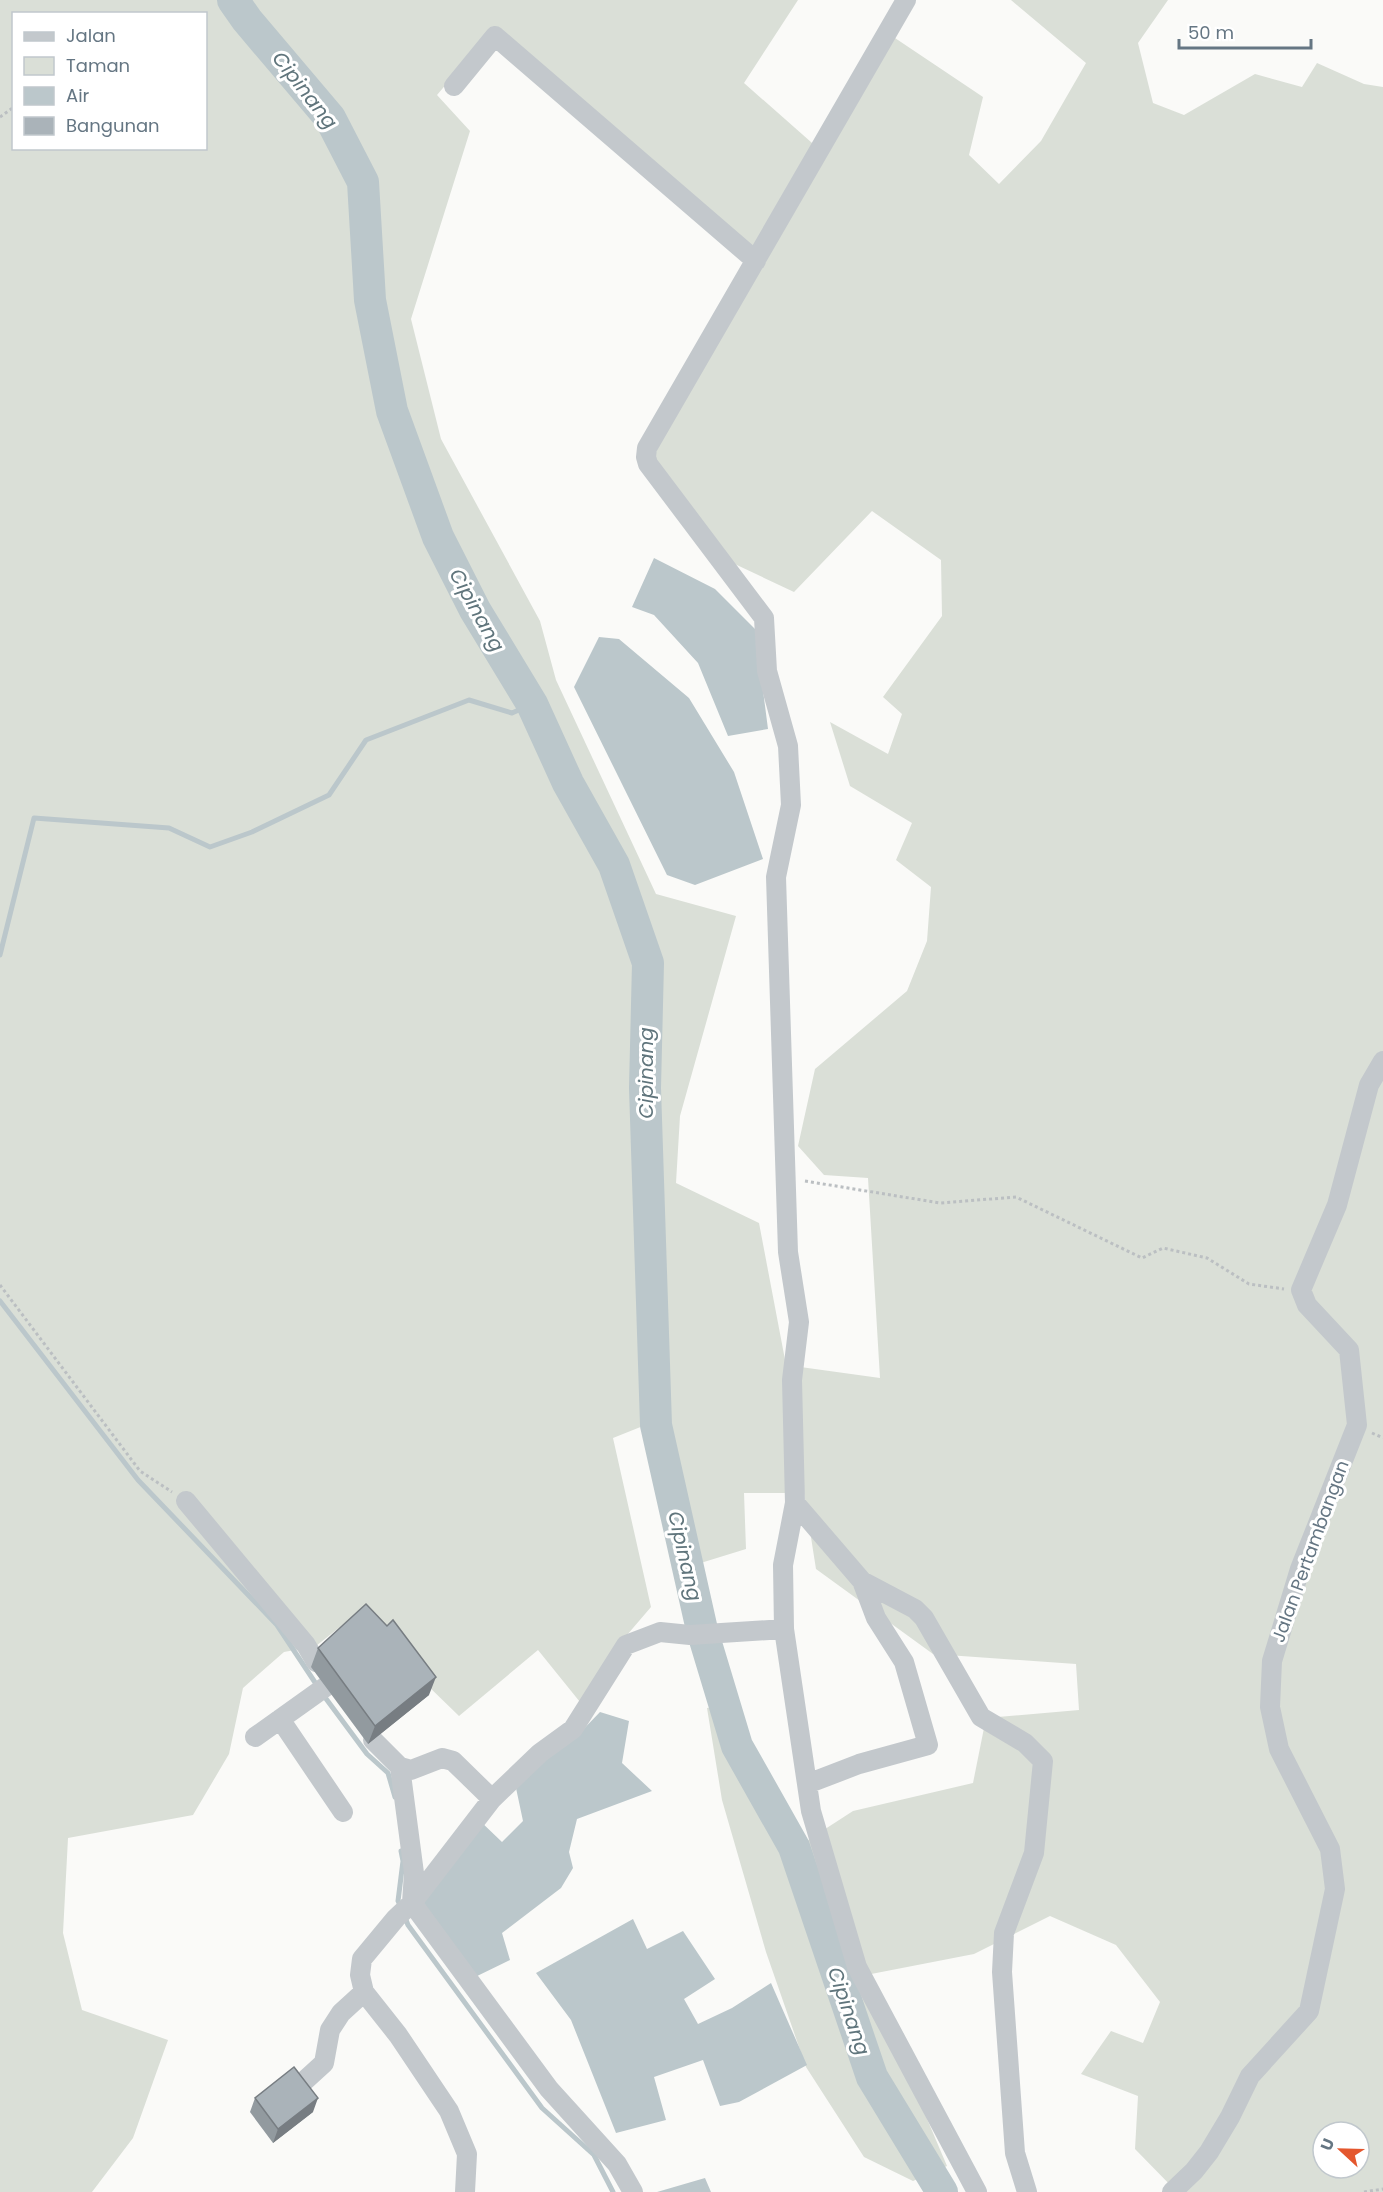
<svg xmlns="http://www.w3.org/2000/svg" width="1383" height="2192" font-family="Poppins,sans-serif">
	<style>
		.green { fill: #dadfd7; fill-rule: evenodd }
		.water { fill: #bbc7cb }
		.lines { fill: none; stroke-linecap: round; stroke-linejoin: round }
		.stream { stroke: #bbc7cb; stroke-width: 5 }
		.river { stroke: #bbc7cb; stroke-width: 32 }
		.path { stroke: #bbbfc2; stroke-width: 3; stroke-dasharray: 3 3; stroke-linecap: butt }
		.minor { stroke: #c3c8cc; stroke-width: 20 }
		.wall { fill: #929a9f }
		.shaded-wall { fill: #777d82 }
		.building { fill: #aab3b9; stroke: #777d82; stroke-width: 1.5 }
		.labels { text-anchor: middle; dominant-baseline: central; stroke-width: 6; stroke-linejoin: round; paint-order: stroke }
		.street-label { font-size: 18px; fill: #657683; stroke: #fff }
		.water-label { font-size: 20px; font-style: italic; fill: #60757c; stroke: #fff }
	</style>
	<rect width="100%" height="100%" fill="#fafaf8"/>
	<path class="green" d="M0 0H798L744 83 820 150 889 34 983 97 969 155 999 184 1041 141 1086 63 1011 0H1168L1138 43 1153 103 1184 115 1255 74 1302 87 1317 63 1364 84 1383 87V2192H1177L1135 2149 1138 2096 1081 2074 1111 2031 1143 2043 1160 2002 1116 1945 1050 1916 974 1954 866 1975 947 2166 913 2181 864 2157 806 2067 766 1952 722 1800 707 1708 734 1703 750 1754 802 1844 853 1811 973 1783 986 1718 1079 1710 1076 1664 933 1654 816 1569 804 1493H744L746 1549 678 1570 648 1424 613 1438 651 1607 621 1642 584 1707 538 1650 459 1716 355 1615 316 1646 284 1652 243 1688 229 1754 193 1815 68 1838 63 1933 82 2010 168 2040 133 2138 92 2192H0ZM14 14H206V148H14ZM494 28 757 256 641 453 707 551 794 592 872 511 941 560 942 616 883 697 902 714 888 754 830 722 850 786 912 823 896 860 931 887 927 941 907 991 815 1069 798 1146 824 1175 868 1178 880 1378 786 1365 759 1223 676 1183 680 1116 736 916 656 894 556 680 540 621 441 439 411 319 470 131 437 95ZM1323 2132H1359V2168H1323Z"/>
	<path class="water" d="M654 558 715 589 755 629 768 729 728 736 698 663 654 615 632 607Z
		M599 637 619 639 689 698 734 772 763 859 695 885 667 875 574 687Z
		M600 1712 629 1721 622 1763 652 1791 577 1819 569 1852 573 1868 561 1888 502 1933 510 1960 471 1979 418 1915 453 1843 478 1819 502 1842 523 1821 516 1788 526 1773 573 1740Z
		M633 1919 647 1949 683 1931 715 1979 684 1999 698 2024 732 2008 771 1983 807 2065 739 2102 720 2106 703 2060 654 2077 666 2120 616 2133 571 2020 536 1973Z
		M705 2178 711 2192H657Z"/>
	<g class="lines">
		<path class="stream" d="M0 955 34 818 169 828 210 847 252 832 329 795 366 740 469 700 512 713 532 704
			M0 1301 138 1480 277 1625 324 1696 367 1754 388 1773 395 1797
			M401 1907 398 1901 403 1861 401 1851
			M404 1915 408 1925 542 2108 594 2155 613 2192"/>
		<path class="river" d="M233 0 247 20 330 118 363 182 370 300 392 411 438 537 475 610 532 704 568 783 614 865 648 963 645 1088 656 1425 702 1630 737 1746 794 1847 872 2077 942 2192"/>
		<path class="path" d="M0 117 14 107
			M805 1181 940 1203 1016 1197 1142 1258 1163 1248 1207 1258 1249 1284 1284 1289
			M0 1285 140 1471 172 1492
			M1372 1433 1383 1438
			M1364 2192 1383 2189"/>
		<path class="minor" d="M906 0 647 448 646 457 648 464 764 618 767 671 788 746 791 805 776 877 788 1252 799 1322 792 1380 795 1503 783 1565 784 1629 811 1811 857 1967 977 2192
			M454 86 495 36 756 261
			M186 1501 306 1645 316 1662
			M795 1503 862 1581 915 1609 924 1618 981 1717 1025 1743 1043 1761 1034 1853 1004 1933 1002 1972 1015 2153 1027 2192
			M280 1719 343 1812
			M255 1737 328 1685
			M373 1740 400 1767 411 1770 442 1758 453 1761 492 1799
			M400 1767 414 1873 412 1903 549 2089 617 2164 633 2192
			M807 1784 859 1764 928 1745 904 1662 876 1618 862 1581
			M301 2084 324 2063 330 2030 341 2013 364 1992
			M465 2192 467 2154 449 2111 398 2035 364 1992 360 1975 362 1959 396 1918 412 1903 492 1799 540 1753 573 1729 626 1645 660 1632 690 1635 784 1629
			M1172 2192 1194 2171 1209 2152 1230 2117 1250 2076 1309 2011 1335 1889 1330 1849 1279 1749 1270 1707 1272 1661 1300 1569 1357 1425 1349 1350 1307 1305 1301 1290 1337 1205 1369 1085 1383 1061"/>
	</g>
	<path class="wall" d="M318 1648 429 1695 368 1744 311 1667Z
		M255 2098 313 2112 273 2143 250 2112Z"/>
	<path class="shaded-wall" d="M436 1677 429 1695 368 1744 375 1726Z
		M318 2098 313 2112 273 2143 278 2129Z"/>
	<path class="building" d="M366 1604 387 1626 393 1620 436 1677 375 1726 318 1648Z
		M294 2067 318 2098 278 2129 255 2098Z"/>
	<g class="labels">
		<g class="street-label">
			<text transform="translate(1310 1551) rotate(-70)">Jalan Pertambangan</text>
		</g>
		<g class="water-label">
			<text transform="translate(305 90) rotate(52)">Cipinang</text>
			<text transform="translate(477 610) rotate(61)">Cipinang</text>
			<text transform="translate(646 1073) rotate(-90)">Cipinang</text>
			<text transform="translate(685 1556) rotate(77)">Cipinang</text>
			<text transform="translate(849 2011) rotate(71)">Cipinang</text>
		</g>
	</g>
	<rect x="12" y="12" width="195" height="138" fill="#ffffff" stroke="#c1c8cd" stroke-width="1.5"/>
	<rect x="24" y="32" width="30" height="9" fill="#c3c8cc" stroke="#c1c8cd" stroke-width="1.5"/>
	<text x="66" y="42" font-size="18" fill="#657683">Jalan</text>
	<rect x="24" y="57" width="30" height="18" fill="#dadfd7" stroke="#c1c8cd" stroke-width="1.5"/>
	<text x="66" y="72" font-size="18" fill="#657683">Taman</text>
	<rect x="24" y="87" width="30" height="18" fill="#bbc7cb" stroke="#c1c8cd" stroke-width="1.5"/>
	<text x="66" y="102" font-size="18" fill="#657683">Air</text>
	<rect x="24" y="117" width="30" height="18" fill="#aab3b9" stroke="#c1c8cd" stroke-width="1.5"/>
	<text x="66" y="132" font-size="18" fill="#657683">Bangunan</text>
	<g transform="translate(1341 2150) rotate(292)"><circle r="28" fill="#ffffff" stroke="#c1c8cd" stroke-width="1.5"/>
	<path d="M0-4.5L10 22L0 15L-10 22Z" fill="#e4572e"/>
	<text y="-9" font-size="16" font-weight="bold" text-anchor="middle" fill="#657683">U</text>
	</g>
	<path d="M1179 39v9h132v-9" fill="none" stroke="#657683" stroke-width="3"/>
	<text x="1188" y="39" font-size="18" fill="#657683" stroke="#ffffff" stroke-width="4.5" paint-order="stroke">50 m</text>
</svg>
